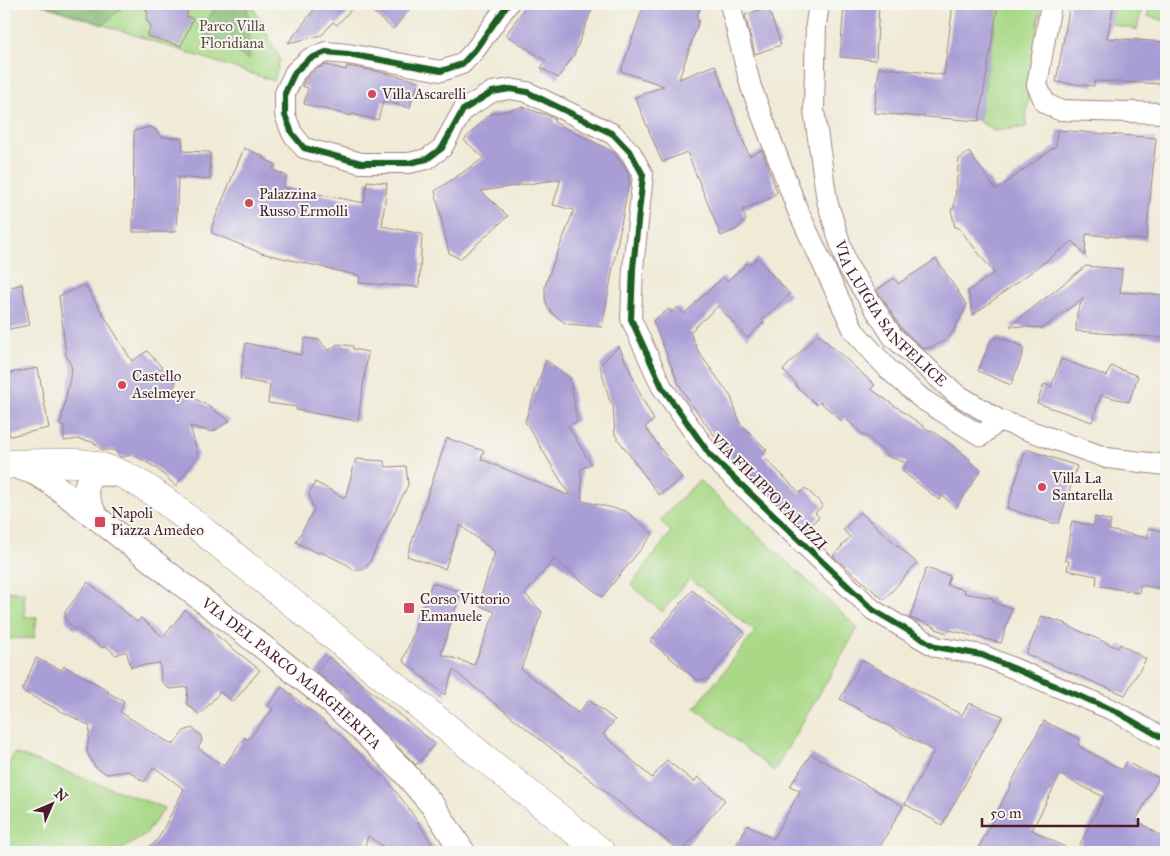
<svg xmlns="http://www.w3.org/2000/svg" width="1170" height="856" font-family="'IM FELL Great Primer',serif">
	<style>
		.green { fill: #a9d987; stroke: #7a7c59 }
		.forest { fill: #86b974; stroke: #686c50 }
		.building { fill: #a89dd5 }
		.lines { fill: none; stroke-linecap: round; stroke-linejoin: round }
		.minor-casing { stroke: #9d8480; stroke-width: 22 }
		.tertiary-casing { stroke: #9d8480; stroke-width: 26 }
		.primary-casing { stroke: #9d8480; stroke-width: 29 }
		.minor { stroke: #fff; stroke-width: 20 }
		.tertiary { stroke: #fff; stroke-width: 24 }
		.primary { stroke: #fff; stroke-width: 28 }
		.cycleway-casing { stroke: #f6f6f2; stroke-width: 9 }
		.cycleway { stroke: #1b5e20; stroke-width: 6 }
		.poi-dot { fill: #d1495b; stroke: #f6f6f2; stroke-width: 2 }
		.labels { text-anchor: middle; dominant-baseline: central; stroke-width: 4; stroke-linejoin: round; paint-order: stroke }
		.park-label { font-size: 15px; fill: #624e42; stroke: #f6f6f2 }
		.poi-label { font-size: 15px; fill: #4a1f2b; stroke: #f6f6f2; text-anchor: start }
		.street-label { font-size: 15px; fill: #4a1f2b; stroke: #f6f6f2 }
	</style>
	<rect width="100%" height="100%" fill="#f6f6f2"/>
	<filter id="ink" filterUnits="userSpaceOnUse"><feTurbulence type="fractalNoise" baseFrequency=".02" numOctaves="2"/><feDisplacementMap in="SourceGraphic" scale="10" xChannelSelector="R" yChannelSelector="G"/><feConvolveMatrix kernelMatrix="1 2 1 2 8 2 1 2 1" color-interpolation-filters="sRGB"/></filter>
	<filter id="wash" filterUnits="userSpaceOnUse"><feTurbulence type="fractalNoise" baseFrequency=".0096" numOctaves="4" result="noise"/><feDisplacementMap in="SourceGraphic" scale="20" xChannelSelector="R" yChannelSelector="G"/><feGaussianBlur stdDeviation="1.12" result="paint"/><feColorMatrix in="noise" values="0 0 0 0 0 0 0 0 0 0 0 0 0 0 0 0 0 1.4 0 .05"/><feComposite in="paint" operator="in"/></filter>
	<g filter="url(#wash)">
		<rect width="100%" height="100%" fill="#f0ead6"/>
		<path class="green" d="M40 4H253L252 5 280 60 274 81Z
			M998 4H1041L1027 109 1026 127 994 131 979 121Z
			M1115 4H1143L1137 30 1111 24Z
			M1151 4H1166V21L1147 16Z
			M699 480 858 628 774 771 695 708 755 632 690 578 662 612 631 585 671 532 660 520Z
			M7 491 4 577V492Z
			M4 591 24 593 25 617H37L34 638 4 639Z
			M14 753 165 808 144 836 117 852H4V776Z"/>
		<path class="forest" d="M40 4H126L103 25Z
			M217 4H247L250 32 249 60 201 31Z"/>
		<g id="blocks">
			<path class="building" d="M143 4H191L186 16 193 19 181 46 147 36 151 26 146 20 148 13Z
				M312 4H356L337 25 333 22 322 35 288 43 316 7Z
				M364 4H414L393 29Z
				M527 4H594L574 55 558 78 541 68 546 61 506 35Z
				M644 4H688L700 8 696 18 699 20 679 79 715 65 749 156 762 150 777 192 771 198 742 210 746 220 737 229 721 236 687 152 662 162 635 97 664 86 621 71Z
				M844 4H879L876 60 840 57Z
				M953 4H998L979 121 874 113 879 67 944 75Z
				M1070 4H1114L1107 38 1166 42V84L1094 81V86L1056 82Z
				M768 7 781 45 755 54 745 15Z
				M326 65 346 70 347 66 380 72 418 81 414 98H412L410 108 383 101 378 120 352 114 351 116 304 104 308 88 302 86 305 79 316 69Z
				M522 107 546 115 555 119 554 122 610 150 614 153 628 173 629 182 602 327 568 324 564 322 554 315 550 310 547 305 545 298V286L548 277 574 210 553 205 561 179 481 191 508 216 460 259 449 253 435 191 484 158 464 140 488 115Z
				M150 127 156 130 161 137 182 138 183 151 210 152V180L178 177 176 232H133L134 131Z
				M1057 130 1156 138 1146 240 1086 234 1085 256 1073 241 973 315 968 291 994 273 959 228 955 227 951 209 954 208 959 159 969 152 996 190 1056 146Z
				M244 148 263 156 262 158 275 164 273 170 287 176 283 187 364 203 367 181 387 183 382 226 422 234 419 287 359 283 360 276 261 253 212 233V226Z
				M757 258 790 294 762 320 764 322 747 338 718 306 690 332 698 351 731 397 740 423 767 450 762 455 800 493 805 488 823 505 815 513 819 517 806 530 735 462 736 461 725 450 689 401 678 382 653 321 669 309 672 312 678 307 684 314 723 277 727 281 747 263 749 265Z
				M936 259 967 305 953 332 946 340 932 347 924 349 902 329 877 290 894 278 898 284Z
				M1086 266 1122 269 1120 292 1166 295V338L1076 331 1077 313 1083 298 1043 328 1010 326Z
				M22 284 30 325 4 330V289Z
				M85 285 132 361 147 351 171 377 176 380 173 393 189 396 205 404 230 421 212 432 190 426 198 455 176 486 155 467 133 455 120 457 115 450H102L93 442 79 439 64 441V425L60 426 72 368 66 355 59 296Z
				M818 334 875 385 871 389 930 431 931 430 970 459 969 461 981 470 956 508 943 496 939 500 902 471 907 463 889 457 882 449 879 448 870 438 862 434 845 418 842 421 820 402 817 405 796 386V384L783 370Z
				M997 337 1023 346V353L1011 385 978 371 990 342Z
				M305 338 320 340 328 351 338 344 353 346V349L368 352 358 421 296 410 297 407 268 403 270 385 240 379 246 343 301 355Z
				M619 346 642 398 654 420 645 427 682 478 659 495 615 435 613 405 609 399 600 365Z
				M1061 359 1107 376 1111 366 1138 376 1129 402 1101 395 1092 422 1037 403 1044 384 1051 387Z
				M546 360 570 378 577 421 568 426 591 464 581 469 582 501 626 511 653 534 602 597 554 559 525 594 542 612 521 669 578 713 589 700 615 720 603 734 652 778 667 760 694 782 698 777 725 800 681 852 453 670 445 695 403 661 432 583 461 592 441 654 474 665 495 612 478 605 495 552 460 525 445 569 407 556 447 438 484 451 481 459 570 496 525 421Z
				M38 368 49 428 10 436 4 420V374Z
				M1026 449 1077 466 1059 523H1052L1007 508Z
				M356 459 384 461 386 467 406 466 408 485 368 565 362 570H354L348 565 321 552 318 553 296 542 314 510 309 494 315 482 345 498Z
				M860 512 917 563 884 600 833 556 850 537 843 530Z
				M1095 517 1111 521 1109 530 1147 538 1149 528 1166 532V590L1140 585 1139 593 1096 585 1097 576 1067 570 1069 561 1065 560 1072 521 1093 526Z
				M926 568 950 576 947 585 965 590 964 593 992 598 993 601 996 602V604L1012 608 1001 643 950 630 947 633 936 629V627L910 618Z
				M88 582 137 622 141 618 163 637 185 610 260 670 233 702 220 692 200 715 187 704 188 687 169 689 161 681 160 663 131 667 126 651 116 655 106 646 102 648 78 629H75L66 621 65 612Z
				M692 590 745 633 708 679 697 680 650 641Z
				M1042 616 1067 624 1066 625 1118 648 1120 644 1146 659 1125 695 1026 654Z
				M329 657 435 744 416 765 340 690V691L316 672Z
				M36 658 62 670 64 666 108 690 107 692 124 701 120 712 173 745 184 731 192 728 200 734 202 741 198 748 224 766 245 737 248 740 273 709 268 706 282 687 338 733 390 784 410 810 437 852H391L368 836 363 852H145L158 839 184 789 154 767 144 782 129 771 107 774 95 767 87 752 90 726 22 691Z
				M862 660 962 715 969 703 1003 716 942 825 905 804 934 751 840 699Z
				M1044 721 1080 739 1078 746 1122 770 1126 762 1159 778 1136 820 1166 839V852H1076L1104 797 1060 775 1032 830 1074 852H988L979 847 1011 785H1010Z
				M811 754 903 806 877 852H732L748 825 773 839 800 791 790 786Z"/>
		</g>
	</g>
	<g filter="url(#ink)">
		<use href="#blocks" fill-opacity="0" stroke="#9d8480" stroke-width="1"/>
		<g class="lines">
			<g class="minor-casing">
				<g id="minor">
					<path d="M508 4 475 50 462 64 441 71 348 54 326 52 309 59 295 72 285 93V115L292 133 304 148 361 163H409L427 159 442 148 463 110 492 92 510 89 527 92 613 134 631 153 643 175 633 268 631 319 662 387 710 455 873 610 936 647 982 655 1115 711 1166 740"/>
					<path d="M730 4 751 87 798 211 854 331 888 369 922 399 981 436 999 420"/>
					<path id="s1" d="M819 4 816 24 814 110 827 201 847 265 893 337 955 393 999 420 1107 458 1166 465"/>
					<path d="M1051 4 1037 85 1045 103 1059 110 1166 113"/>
				</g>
			</g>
			<g class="tertiary-casing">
				<g id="tertiary">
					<path id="s2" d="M12 465 33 472 50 482 102 522 272 654 328 699 365 733 404 772 433 806 463 852"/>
					<path d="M97 518C90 507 78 482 95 475 102 472 111 474 119 475"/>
				</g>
			</g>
			<g class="primary-casing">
				<path id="primary" d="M4 466 11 464C35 464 64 461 88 464 135 471 171 506 207 534L601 852"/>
			</g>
			<use href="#minor" class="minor"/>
			<use href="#tertiary" class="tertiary"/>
			<use href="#primary" class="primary"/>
			<g class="cycleway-casing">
				<path id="cycleway" d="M508 4 475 50 462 64 441 71 348 54 326 52 309 59 295 72 285 93V115L292 133 304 148 361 163H409L427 159 442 148 463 110 492 92 510 89 527 92 613 134 631 153 643 175 633 268 631 319 662 387 710 455 873 610 936 647 982 655 1115 711 1166 740"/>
			</g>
			<use href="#cycleway" class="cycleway"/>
		</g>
	</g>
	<g class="poi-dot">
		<circle cx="372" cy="94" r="5"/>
		<circle cx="249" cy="203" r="5"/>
		<circle cx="122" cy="385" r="5"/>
		<circle cx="1042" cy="487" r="5"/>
		<rect x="94" y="516" width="12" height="12" rx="2.5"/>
		<rect x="403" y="602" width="12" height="12" rx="2.5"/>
	</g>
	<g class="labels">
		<g class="park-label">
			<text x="232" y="26">Parco Villa<tspan x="232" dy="17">Floridiana</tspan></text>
		</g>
		<g class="poi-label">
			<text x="382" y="94">Villa Ascarelli</text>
			<text x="259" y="194">Palazzina<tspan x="259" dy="17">Russo Ermolli</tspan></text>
			<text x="132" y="376">Castello<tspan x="132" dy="17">Aselmeyer</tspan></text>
			<text x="1052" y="478">Villa La<tspan x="1052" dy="17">Santarella</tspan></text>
			<text x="111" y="513">Napoli<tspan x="111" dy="17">Piazza Amedeo</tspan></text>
			<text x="420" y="599">Corso Vittorio<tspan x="420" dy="17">Emanuele</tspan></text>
		</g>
		<g class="street-label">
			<text stroke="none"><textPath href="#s1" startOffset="330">VIA LUIGIA SANFELICE</textPath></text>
			<text transform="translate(769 492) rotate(45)">VIA FILIPPO PALIZZI</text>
			<text stroke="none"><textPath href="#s2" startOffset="350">VIA DEL PARCO MARGHERITA</textPath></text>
		</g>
	</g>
	<rect width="1170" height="856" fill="none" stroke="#f6f6f2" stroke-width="20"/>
	<g transform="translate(52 804) rotate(45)" stroke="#f6f6f2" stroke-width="4" paint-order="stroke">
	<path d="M0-4L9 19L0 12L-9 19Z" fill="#4a1f2b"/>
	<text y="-8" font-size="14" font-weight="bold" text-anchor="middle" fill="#4a1f2b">N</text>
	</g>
	<path d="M982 818v8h156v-8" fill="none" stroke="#4a1f2b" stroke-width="2.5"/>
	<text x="990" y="818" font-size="15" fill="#4a1f2b" stroke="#f6f6f2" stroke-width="4" paint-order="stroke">50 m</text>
</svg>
